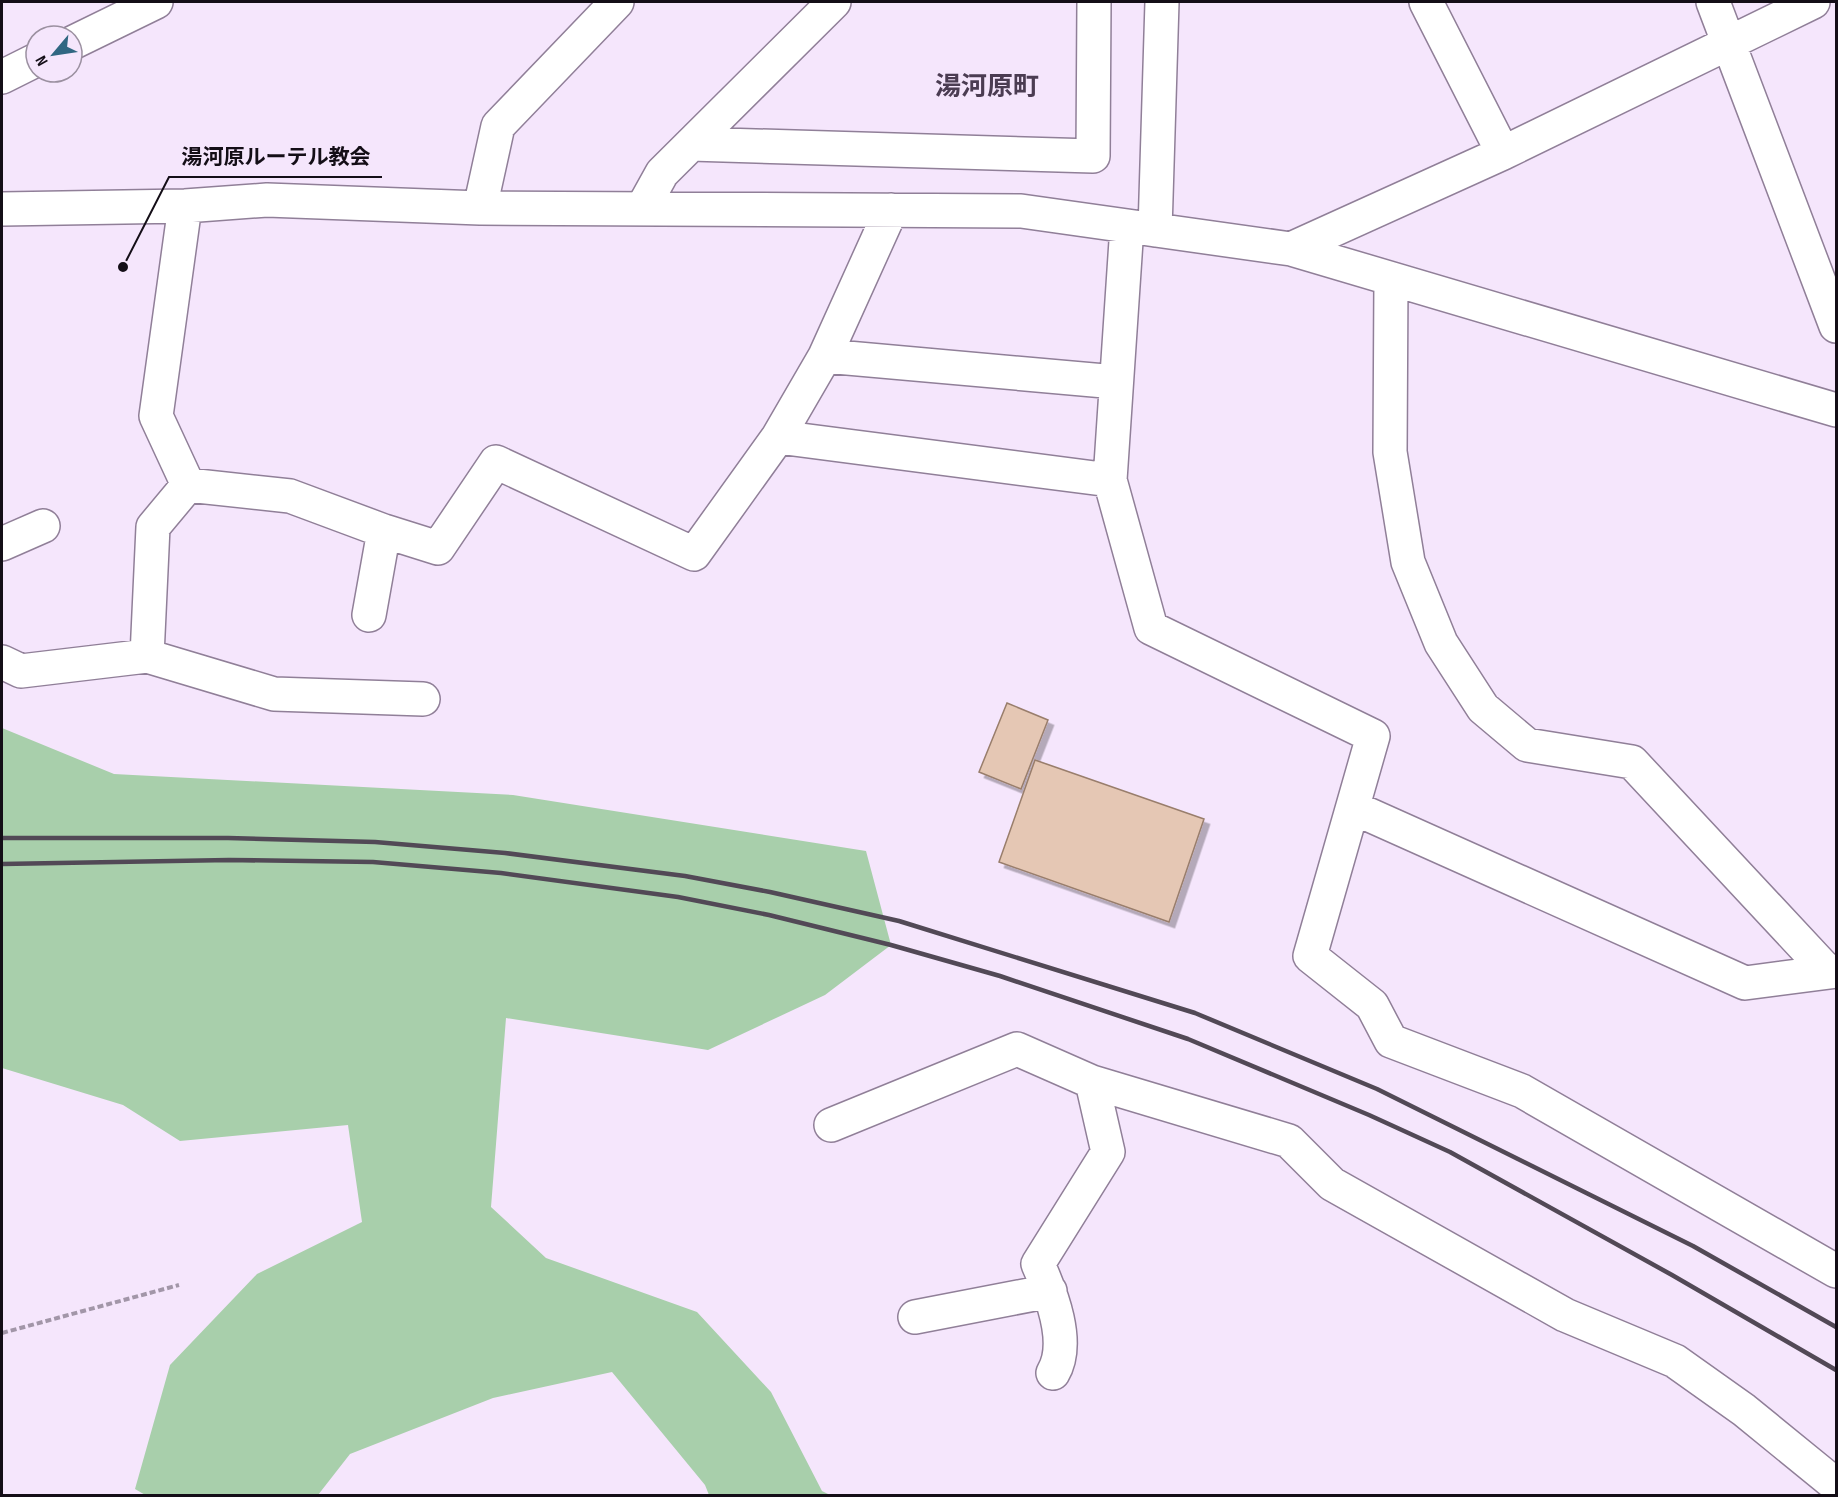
<svg xmlns="http://www.w3.org/2000/svg" width="1838" height="1497" font-family="'Sofia Sans Condensed','Noto Sans JP',sans-serif">
	<style>
		.green { fill: #a8cfab }
		.building { fill: #e5c7b4; stroke: #997e6c; stroke-width: 1.5; filter: url(#shadow) }
		.lines { fill: none; stroke-linecap: round; stroke-linejoin: round }
		.minor-casing { stroke: #907f98; stroke-width: 36 }
		.path { stroke: #a296a8; stroke-width: 4; stroke-dasharray: 6 3; stroke-linecap: butt }
		.minor { stroke: #fff; stroke-width: 33 }
		.rail { stroke: #524956; stroke-width: 4.5 }
		.labels { text-anchor: middle; dominant-baseline: central; stroke-width: 4.5; stroke-linejoin: round; paint-order: stroke }
		.district-label { font-size: 26px; font-weight: bold; fill: #4b3c52; stroke: #f5e6fc }
		.leader { fill: none; stroke: #140e17; stroke-width: 2 }
		.callout-dot { fill: #140e17; stroke: #f5e6fc; stroke-width: 2 }
		.callout-label { font-size: 21px; text-anchor: middle; font-weight: bold; fill: #140e17; stroke: #f5e6fc; stroke-width: 4.5; stroke-linejoin: round; paint-order: stroke }
	</style>
	<defs>
		<filter id="shadow"><feDropShadow dx="5.5" dy="5.5" stdDeviation="0" flood-color="#0004"/></filter>
	</defs>
	<rect width="100%" height="100%" fill="#f5e6fc"/>
	<path class="green" d="M2 728 114 774 513 795 866 851 891 945 825 995 708 1050 506 1018 491 1207 546 1258 697 1312 771 1392 822 1491 830 1495H709L705 1485 612 1372 493 1398 350 1454 318 1495 147 1496 135 1489 170 1365 257 1274 362 1222 348 1125 180 1141 123 1105 2 1068Z"/>
	<path class="building" d="M1007 703 1048 720 1021 789 979 772Z
		M1035 760 1204 819 1169 922 999 862Z"/>
	<g class="lines">
		<g class="minor-casing">
			<path id="minor" d="M1426 2 1503 153
				M1713 2 1836 326
				M72 43 156 2
				M2 77 36 60
				M691 144 1093 156 1094 2
				M185 206 156 416 188 485 290 496 384 531 438 548 496 462 694 554 778 437 825 356 891 210
				M480 208 498 126 617 2
				M2 209 185 206 267 200 480 208 1021 211 1291 249 1503 153 1813 2
				M642 209 662 173 834 2
				M1127 226 1110 480 1151 628 1373 736 1310 956 1372 1005 1391 1041 1522 1091 1836 1271
				M1155 230 1162 2
				M1291 249 1836 410
				M1391 279 1390 452 1408 562 1441 643 1483 708 1527 745 1632 762 1827 971
				M825 356 1116 382
				M778 437 1110 480
				M188 485 153 527 147 656 274 694 423 699
				M2 544 43 526
				M369 615 384 531
				M2 662 21 671 147 656
				M1354 808 1745 983 1836 971
				M831 1125 1017 1049 1092 1082 1289 1141 1332 1184 1565 1315 1675 1361 1744 1410 1836 1485
				M915 1317 1050 1291
				M1053 1373C1071 1343 1051 1293 1038 1264L1108 1152 1092 1082"/>
		</g>
		<path class="path" d="M2 1333 179 1285"/>
		<use href="#minor" class="minor"/>
		<path class="rail" d="M2 838H228L375 842 505 853 685 876 770 892 899 921 1195 1013 1377 1089 1693 1246 1836 1327
			M2 864 229 860 373 862 501 873 678 897 769 915 891 945 1000 976 1188 1039 1369 1115 1450 1152 1672 1275 1836 1370"/>
	</g>
	<g class="labels">
		<g class="district-label">
			<text x="987" y="87">湯河原町</text>
		</g>
	</g>
	<path class="leader" d="M123 267L169 177H382"/>
	<circle class="callout-dot" cx="123" cy="267" r="6"/>
	<g class="callout-label">
		<text x="276" y="164">湯河原ルーテル教会</text>
	</g>
	<rect width="1838" height="1497" fill="none" stroke="#140e17" stroke-width="6"/>
	<g transform="translate(54 54) rotate(241)"><circle r="28" fill="#f5e6fc" stroke="#9b90a0" stroke-width="1.5"/>
	<path d="M0-4.5L10 22L0 15L-10 22Z" fill="#306782"/>
	<text y="-9" font-size="16" font-weight="bold" text-anchor="middle" fill="#140e17">N</text>
	</g>
</svg>
